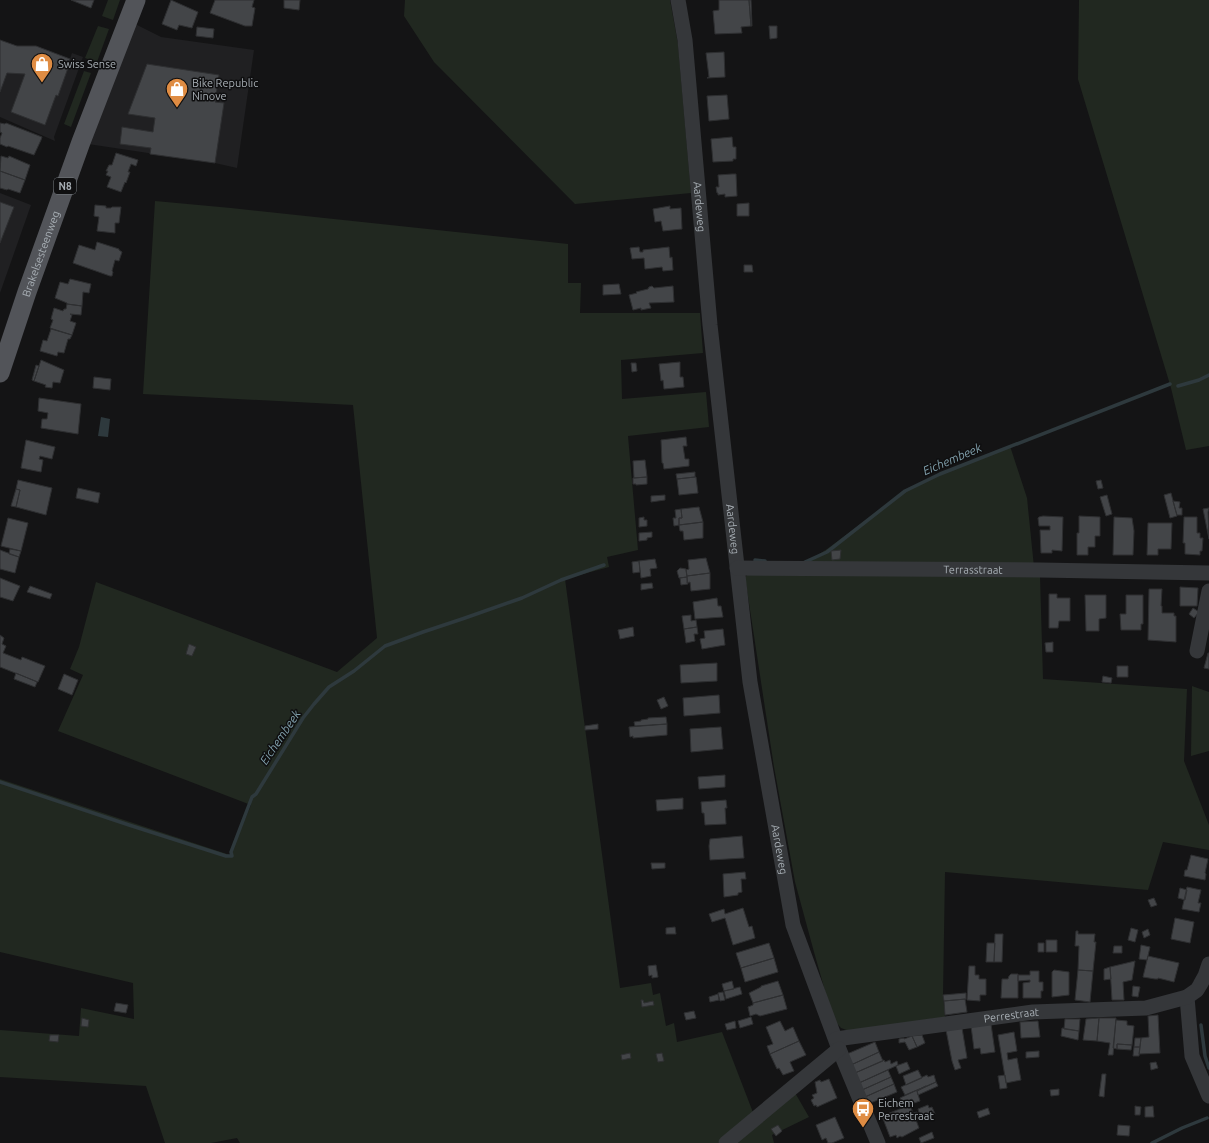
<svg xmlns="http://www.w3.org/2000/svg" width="1209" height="1143" font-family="Ubuntu,sans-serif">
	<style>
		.built { fill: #202022 }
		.green { fill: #212820 }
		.water { fill: #2e393d }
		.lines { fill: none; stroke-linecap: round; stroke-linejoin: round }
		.stream { stroke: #2e393d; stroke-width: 3.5 }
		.building { fill: #434548; stroke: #2e2f31 }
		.minor { stroke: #35373a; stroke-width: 15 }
		.major { stroke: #525459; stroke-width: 19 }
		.labels { text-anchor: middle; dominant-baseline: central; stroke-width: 3; stroke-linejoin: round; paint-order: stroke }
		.shield { fill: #0f0f10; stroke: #797e83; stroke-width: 1 }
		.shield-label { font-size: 10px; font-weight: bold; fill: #a7aeb4 }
		.poi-label { font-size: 11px; fill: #a7aeb4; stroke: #0f0f10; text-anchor: start }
		.street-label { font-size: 11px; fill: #a7aeb4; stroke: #0f0f10 }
		.water-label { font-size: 12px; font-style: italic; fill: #81a0ac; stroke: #0f0f10 }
	</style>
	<rect width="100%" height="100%" fill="#141415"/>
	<path class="built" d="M133 23 161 37 254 50 237 168 215 163 88 144Z
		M0 40 17 46H36L70 59 72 53 83 57 54 137 55 141 0 117Z
		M0 193 31 205 0 293Z"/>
	<path class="green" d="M108 0H120L113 20 102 16Z
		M405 0H670L678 44 691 193 575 204 434 62 404 16Z
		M1079 0H1209V446L1186 450 1171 388 1078 79Z
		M98 26 109 29 97 62 85 58Z
		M84 71 91 73 71 127 64 124Z
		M155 201 231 208 568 244V283H581L580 313H700L703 353 621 360 622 399 706 392 709 427 628 436 638 550 607 557 609 567 565 579 620 988 651 983 653 995 660 993 666 1026 674 1023 677 1042 722 1032 754 1115 718 1143H240L237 1138 211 1143H165L146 1086 0 1077V1030L79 1036 81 1008 134 1019 133 983 0 952V779L230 855 251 805 58 731 83 675 70 669 79 647 96 582 337 672 377 638 353 405 143 394Z
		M1010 446 1027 498 1034 567 807 562 827 549 905 491 940 474Z
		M750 573 1040 576 1043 679 1187 689 1184 761 1209 825V850L1163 842 1148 890 945 872 943 995 945 1017 849 1031 841 1028 833 1019 814 952 795 882 774 767 745 577Z
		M1192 686 1209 692V751L1191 756Z
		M794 1091 809 1117 772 1135 774 1143H730Z"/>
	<path class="water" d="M101 417 110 419 108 437 98 436Z"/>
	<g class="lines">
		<path class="stream" d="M1178 386 1199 380 1209 375
			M755 560 765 561
			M805 562 827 552 905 491 940 474 1170 384
			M0 782 129 825 226 856H232L231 852 252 797 256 794 303 718 314 704 329 687 354 671 385 646 423 632 465 618 522 598 561 580 604 565
			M1201 1025 1205 1056 1209 1068
			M1152 1143 1182 1128 1207 1118"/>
	</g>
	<path class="building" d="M71 0H94L91 8Z
		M171 0 198 12 192 28 179 25 177 30 162 24Z
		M215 0H254L252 7 255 8 252 26H245L210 13Z
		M284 0H300L299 10 284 8Z
		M719 0H749L751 26 741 27 742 33 715 34 713 11 719 10Z
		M749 0H751L752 26H751Z
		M769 26H777V38L770 39Z
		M197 27 214 29 213 38 196 36Z
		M0 40 17 46H36L70 59 67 67 68 68 58 96 56 95 45 125 11 112 25 74 7 73 0 92Z
		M724 52 725 77 707 78 709 77 706 53Z
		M147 64 219 75 215 102 224 103 215 163 150 154 151 148 120 144 122 127 153 132 155 118 128 114Z
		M727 95 729 119 709 121 707 96Z
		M0 123 5 124 6 123 42 137 41 140 34 155 8 146 7 147 0 144V138L2 133 0 132Z
		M732 137 733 147H736V159H733V161L713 162 711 139Z
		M116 153 138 160 136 166 131 164 128 172H130L126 183 125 182 121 192 107 187 111 177 106 175 108 171H106L109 165H112Z
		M1 156 8 158 9 156 30 165 25 180 0 171Z
		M0 171 25 180 20 193 8 189 7 190 0 188Z
		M732 174H736L737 196 725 197V194L718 195V193H717L716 187H719L718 175Z
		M0 202 14 207 0 243Z
		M749 203V216H737V204Z
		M95 205 106 206V208H111L112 207H121L119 223H115V233L97 231 99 217 94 216Z
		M670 206V209L681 208 682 229 663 231 661 221 655 222 653 209Z
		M97 242 119 249V250L122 252 119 261 115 260 112 271 113 272 112 276H110L73 263 79 245 95 250Z
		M639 247 640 252H643V250L669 247 670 258 672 257 673 270 663 271 662 267 645 269 644 258 632 259 630 248Z
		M744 265H752L753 272H744Z
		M70 279 91 284 89 293 83 292 82 306 67 304V303L55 298 60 282 68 284Z
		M619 284 621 294 603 295V285Z
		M652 286 654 288 673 286 674 302 649 303 651 308 641 310V308L633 310 629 295 637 293 636 292 648 289 649 287Z
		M67 304 82 306 81 315 70 314 72 315 70 321 76 323 72 335 50 328 53 320 51 319 54 308 63 311 64 309H66Z
		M51 329 72 335 70 339H68L64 353 58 352 57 356 40 351 43 340 47 341Z
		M41 360 64 370 60 383 53 382 52 388 45 387 46 385 34 381Z
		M680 362V377H683L684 387 664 389 663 380 661 381 659 364Z
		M631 363H636L637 371 632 372Z
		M36 365 39 366 34 381 32 380Z
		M94 377 111 379 110 390 93 388Z
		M39 398 81 404 78 434 41 428 42 419H47L48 413 38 411Z
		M686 437 687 446H683L685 459H689V466L664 469 663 463H662L661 440Z
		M26 440 55 447 52 459 40 456 39 459 43 460 41 472 21 468Z
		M645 460 647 477 634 478 633 461Z
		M695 472V477L677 479 676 474Z
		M647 477V484L636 485V484H633V478Z
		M695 477H696L698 493 679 495 677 479Z
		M18 480 52 488 46 515 16 507 20 490 16 489Z
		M1101 480 1103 488 1098 489 1096 481Z
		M78 488 100 493 98 503 76 498Z
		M16 489 20 490 16 507 11 506Z
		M1171 493 1177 516 1170 518 1164 495Z
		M665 495V500L651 502V496Z
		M1107 495 1112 514 1106 516 1100 497Z
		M1173 501 1180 502 1179 508H1182V515H1177Z
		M699 507 703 522 679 525V518H682L681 509Z
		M1209 508 1208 512 1209 539 1203 509Z
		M681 509 682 518H679V525L674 526 673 518H676L675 510Z
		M1043 516 1063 517 1062 551 1052 550V553H1041L1040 530H1050V526H1039L1038 518 1039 517Z
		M1079 516 1100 517V536H1095V547H1088V555H1077V533H1079Z
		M644 517V520H647V526L639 527V518Z
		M1114 517 1132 518 1134 531 1133 555H1113Z
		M1184 517H1197V533H1200V538H1203L1202 551H1200V555L1185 554V543H1183Z
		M8 518 28 523 21 551 1 546Z
		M703 522V538L684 540 683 531H680L679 525Z
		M1148 523H1172L1171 549H1158V555H1147Z
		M652 532V537L647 538V540L639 541V533Z
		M10 549 21 551 19 557 9 554Z
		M0 550 19 557 15 573 0 569Z
		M841 550 840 559 832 560 831 551Z
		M706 558 710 573 687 576 686 570 689 569 688 560Z
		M655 559 657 568 650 569 651 576 641 578 639 561Z
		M639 561 640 572 633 573 632 562Z
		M680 568 686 569 687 577 679 578 677 571Z
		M710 573V589L691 591 690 582 687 583V576Z
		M687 577 688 584 681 585 680 578Z
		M0 578 20 586 13 601 0 597Z
		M652 583 653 588 641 590V584Z
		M30 586 52 594 50 599 27 592Z
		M1180 587 1198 588 1197 606H1180Z
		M1149 589H1162L1161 606H1162V613H1174V616H1176V642L1148 640Z
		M1049 594H1057V598H1070V621H1059L1058 628H1049Z
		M1085 595H1106V618L1099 619V631H1086Z
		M1126 595H1143V624H1141V630H1121L1120 614H1126Z
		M717 598 718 606H721L723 617 695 619 693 602Z
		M1193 608 1199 612 1194 618 1189 614Z
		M691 615V621L696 620 697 627 684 629 682 616Z
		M633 627 634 636 620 639 618 630Z
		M697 627 698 634H694L695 641 686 643 684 629Z
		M723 629 725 645 702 649 700 639 705 638 704 631Z
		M0 635 4 638 2 644 6 646 3 653 21 660 22 657 45 666 38 682 0 667Z
		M1053 642V652H1046L1045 643Z
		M189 644 196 647 192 656 186 654Z
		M1208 653H1209V669L1204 668Z
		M717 663V681L681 683 680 665Z
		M1117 666H1128V677H1117Z
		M16 673 37 682 35 687 14 679Z
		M64 674 78 680 72 695 58 689Z
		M1103 676 1112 678 1111 683 1102 682Z
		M719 695 720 713 684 716 683 698Z
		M664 697 668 706 661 709 657 700Z
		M666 717 667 724 635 726 634 722 641 721V720L648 719V718Z
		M598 724V729L585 730V726Z
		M667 724V735L633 738V736L630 737 629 727Z
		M721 727 723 749 691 752 690 729Z
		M725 775V787L699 789 698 777Z
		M683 798V809L657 811 656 800Z
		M726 800 727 808H725L726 824 705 825 704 813H702L701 802Z
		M742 836 744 858 710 860 709 846 710 839Z
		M1191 855 1208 859 1205 873 1206 874 1205 880 1184 876 1185 870H1187Z
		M651 863H665V868L652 869Z
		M745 872 746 879H741L742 892 738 893V895L724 897 723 874Z
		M1187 887 1201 890 1198 903H1201L1199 912 1182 909Z
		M1180 888 1187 890 1185 900 1178 898Z
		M1154 898 1157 905 1151 907 1148 900Z
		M743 908 749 927 752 926 755 938 733 945 725 918 712 922 709 914 724 909 725 914Z
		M1175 918 1194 922 1190 943 1171 939Z
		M675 927 676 934H666V928Z
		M1131 928 1138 930 1135 942 1128 940Z
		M1148 929 1150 935 1144 938 1142 932Z
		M1076 931H1078V934H1095L1094 942H1096L1093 971 1078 970 1079 946H1075Z
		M995 934H1003L1002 962H994Z
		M1046 940H1057V952H1046Z
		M769 943 774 958 741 968 736 953Z
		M987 943H995L994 962H986Z
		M1038 943H1044V952H1038Z
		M1141 945 1150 947 1147 960 1139 959Z
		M1114 946H1122V953H1113Z
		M1148 956 1179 963 1174 982 1158 978V979H1155L1143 977Z
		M774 958 778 972 745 982 741 968Z
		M1135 961 1132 980 1123 982 1124 1000H1112L1110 967Z
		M656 965 658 977 652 978V975L649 976 648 966Z
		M969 966H975V975H979V979H986V995H980V1001L967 1000Z
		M1110 967 1111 979 1104 980V969Z
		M1054 970 1069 972V995L1052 997V972Z
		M1078 970 1093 971 1090 1002 1075 1000Z
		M1030 971H1039V982H1043V991H1041V998H1023V983L1030 982V980L1018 981V975H1030Z
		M1011 974H1018V998H1001L1002 979H1008L1009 976Z
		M732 981 734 989 724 991 722 984Z
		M778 981 783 995 753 1003 749 993 761 987V986Z
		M1133 986 1140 987 1138 997 1132 996Z
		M740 987 742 994 726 999 724 991Z
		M723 992 725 1000 720 1001 718 993Z
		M966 993V999L944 1001 943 995Z
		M718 994 719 1000 710 1002 709 997Z
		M783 995 787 1009 760 1016 756 1014 750 1016 748 1007 753 1005V1003Z
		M965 999 967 1012 945 1015 944 1001Z
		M641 1000H643L644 1003 653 1001 654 1005 642 1007Z
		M116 1003 128 1005 126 1013 114 1011Z
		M694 1011 696 1018 686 1020 684 1013Z
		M1158 1015 1160 1053 1139 1054 1141 1038 1149 1037 1148 1016Z
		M751 1017 753 1024 740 1028 738 1021Z
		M82 1018 89 1020 88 1027 81 1026Z
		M1099 1018 1097 1041 1083 1040 1086 1019Z
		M1099 1018H1116L1113 1055H1108L1110 1043 1097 1041Z
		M1065 1019H1080L1079 1031 1064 1029Z
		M1116 1020 1127 1021V1025L1134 1026 1132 1045 1117 1044V1049L1113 1048Z
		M735 1021 736 1028 727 1030 725 1024Z
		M780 1021 785 1031 793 1027 799 1041 770 1054 767 1046 773 1044 766 1027Z
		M1038 1021 1040 1037 1021 1038 1020 1022Z
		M991 1024 995 1052 981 1054 980 1048 974 1049 971 1026Z
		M962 1028 967 1058 958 1060 961 1068 955 1070 952 1061 946 1030Z
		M1062 1028 1079 1031 1078 1040 1061 1036Z
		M1014 1032 1017 1051 1007 1053 1008 1060 1017 1058 1021 1080 1006 1083 998 1035Z
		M50 1035H59L58 1042 49 1041Z
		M922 1035 925 1043 917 1047 912 1036Z
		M912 1036 917 1047 909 1050 905 1042 899 1043V1039L904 1038V1039Z
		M1135 1038H1141L1140 1047H1134Z
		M799 1041 806 1055 790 1062 794 1071 783 1075 779 1068 777 1069 770 1054Z
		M875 1042 879 1052 851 1065 847 1054Z
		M1117 1044 1132 1045 1131 1050 1117 1049Z
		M1134 1047H1140L1139 1056H1133Z
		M1039 1051V1057L1026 1058V1052Z
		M879 1052 883 1061 855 1073 851 1065Z
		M630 1053 631 1058 622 1060 621 1055Z
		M662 1053 664 1061 658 1062 656 1054Z
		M884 1060 885 1062 890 1060 891 1064 897 1061 898 1065 859 1083 855 1073Z
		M907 1062 910 1069 899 1074 896 1066Z
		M1156 1062 1158 1068 1151 1070 1150 1063Z
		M888 1070 891 1077 862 1090 859 1083Z
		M918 1070 922 1078 906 1085 903 1076Z
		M1102 1074H1106L1104 1097 1099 1096Z
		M927 1075 928 1077 934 1075 936 1082 905 1095 901 1087Z
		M1005 1075 1007 1088 1000 1089 998 1076Z
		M891 1077 894 1084 865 1097 862 1090Z
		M829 1079 837 1098 817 1107 816 1105 814 1106 811 1100 814 1098 812 1095 817 1093 815 1082 820 1080 821 1082Z
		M936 1082 938 1086 918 1095 917 1091Z
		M894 1084 897 1092 868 1104 865 1097Z
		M926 1086 917 1091 920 1101 914 1103 912 1099 903 1104 900 1098Z
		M1059 1089V1095L1051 1096 1050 1090Z
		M910 1105 913 1113 917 1112 920 1119 916 1120 919 1128 902 1137 900 1136 897 1138 896 1135 890 1137 882 1116Z
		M928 1105 929 1108 932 1107 935 1114 921 1119 918 1109Z
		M1135 1106 1141 1107 1140 1115H1135Z
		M1153 1106 1154 1117H1145V1107Z
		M988 1108 990 1114 979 1118 977 1112Z
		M835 1117 844 1138 832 1143H828L826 1138 822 1140 816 1125Z
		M778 1125 782 1131 776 1136 771 1129Z
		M1118 1125 1130 1126 1129 1136 1117 1135Z
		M932 1132 934 1138 921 1143 919 1138Z"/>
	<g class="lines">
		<g class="minor">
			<path id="s1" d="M678 0 685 40 710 325 750 682 793 925 839 1049 878 1143"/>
			<path id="s2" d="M737 568 1040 570 1209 573"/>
			<path d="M1197 651 1209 591"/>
			<path d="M1187 997 1192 1056 1209 1096"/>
			<path id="s3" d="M836 1039 1033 1012 1146 1008 1187 997 1197 990 1200 985 1205 976 1209 964"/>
			<path d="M726 1143 839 1049"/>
		</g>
		<path class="major" id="s4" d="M0 373 27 292 81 142 136 0"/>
	</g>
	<defs>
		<g id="shop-pin" transform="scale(1.15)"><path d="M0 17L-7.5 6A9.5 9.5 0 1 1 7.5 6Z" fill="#df8c43" stroke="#0f0f10"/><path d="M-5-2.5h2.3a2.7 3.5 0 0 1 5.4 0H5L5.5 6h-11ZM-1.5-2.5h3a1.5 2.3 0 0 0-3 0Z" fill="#fff"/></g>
		<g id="bus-pin" transform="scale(1.15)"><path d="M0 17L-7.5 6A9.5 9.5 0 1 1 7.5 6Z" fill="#df8c43" stroke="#0f0f10"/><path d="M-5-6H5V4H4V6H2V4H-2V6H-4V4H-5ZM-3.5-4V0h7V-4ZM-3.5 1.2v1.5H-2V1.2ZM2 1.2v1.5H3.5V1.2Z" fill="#fff"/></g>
	</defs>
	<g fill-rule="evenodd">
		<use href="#shop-pin" x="42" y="64"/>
		<use href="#shop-pin" x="177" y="89"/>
		<use href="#bus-pin" x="863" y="1109"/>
	</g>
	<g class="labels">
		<rect class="shield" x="54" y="178" width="22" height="16" rx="3"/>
		<g class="shield-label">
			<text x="65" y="186">N8</text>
		</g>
		<g class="poi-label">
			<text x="58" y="64">Swiss Sense</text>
			<text x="192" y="83">Bike Republic<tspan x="192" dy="13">Ninove</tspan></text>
			<text x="878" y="1103">Eichem<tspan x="878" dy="13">Perrestraat</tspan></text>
		</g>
		<g class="street-label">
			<text stroke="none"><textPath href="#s1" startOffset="208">Aardeweg</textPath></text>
			<text stroke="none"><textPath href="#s4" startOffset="126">Brakelsesteenweg</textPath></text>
			<text stroke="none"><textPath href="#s1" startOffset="532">Aardeweg</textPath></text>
			<text stroke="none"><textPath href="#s2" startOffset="236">Terrasstraat</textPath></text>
			<text stroke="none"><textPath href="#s1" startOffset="856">Aardeweg</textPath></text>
			<text stroke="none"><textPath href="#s3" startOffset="177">Perrestraat</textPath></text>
		</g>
		<g class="water-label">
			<text transform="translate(952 459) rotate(-23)">Eichembeek</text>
			<text transform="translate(280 737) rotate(-56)">Eichembeek</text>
		</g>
	</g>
</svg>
